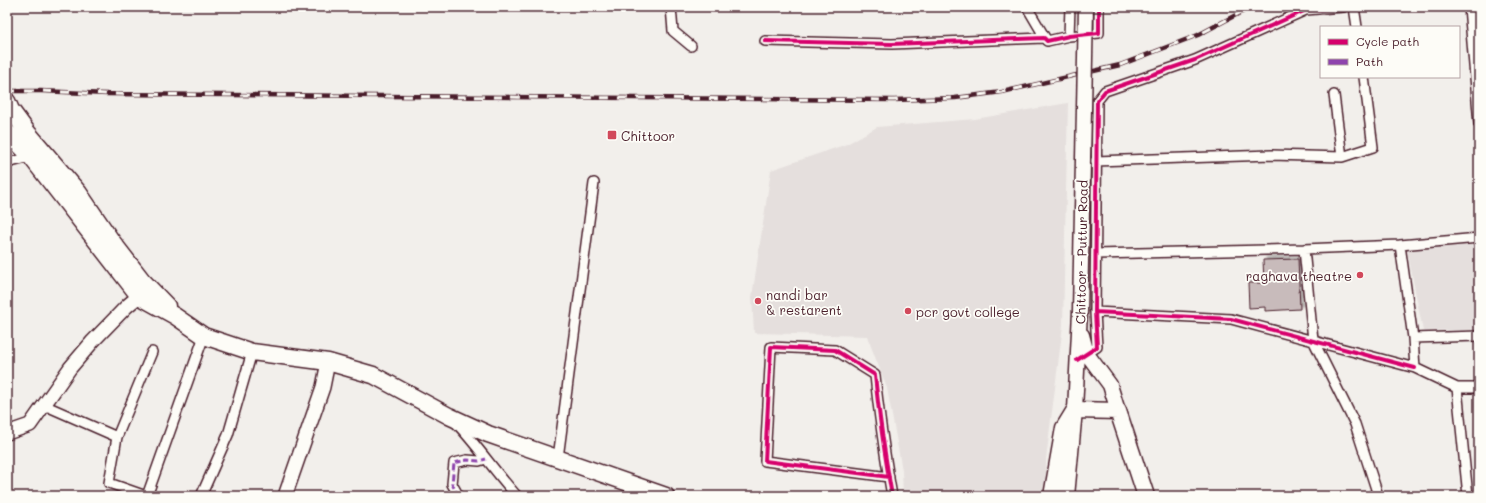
<svg xmlns="http://www.w3.org/2000/svg" width="1486" height="503" font-family="Mali,sans-serif">
	<style>
		.built { fill: #e5dfdd }
		.building { fill: #c8bbbb; stroke: #4a1f2b; filter: url(#shadow) }
		.lines { fill: none; stroke-linecap: round; stroke-linejoin: round }
		.street-casing { stroke: #4a1f2b; stroke-width: 12 }
		.secondary-casing { stroke: #4a1f2b; stroke-width: 16 }
		.primary-casing { stroke: #4a1f2b; stroke-width: 17 }
		.highway-casing { stroke: #4a1f2b; stroke-width: 19 }
		.street { stroke: #fdfcf7; stroke-width: 9 }
		.secondary { stroke: #fdfcf7; stroke-width: 13 }
		.primary { stroke: #fdfcf7; stroke-width: 14 }
		.highway { stroke: #fdfcf7; stroke-width: 16 }
		.rail-casing { stroke: #4a1f2b; stroke-width: 4.5 }
		.rail { stroke: #fdfcf7; stroke-width: 3; stroke-dasharray: 9; stroke-linecap: butt }
		.primary-bridge-casing { stroke: #4a1f2b; stroke-width: 17; stroke-linecap: butt }
		.primary-bridge { stroke: #fdfcf7; stroke-width: 14 }
		.quiet { stroke: #8e44ad; stroke-width: 3; stroke-dasharray: 6 3; stroke-linecap: butt }
		.cycleway-casing { stroke: #fdfcf7; stroke-width: 6 }
		.cycleway { stroke: #d6006c; stroke-width: 4 }
		.poi-dot { fill: #d1495b; stroke: #fdfcf7; stroke-width: 1.5 }
		.labels { text-anchor: middle; dominant-baseline: central; stroke-width: 3.5; stroke-linejoin: round; paint-order: stroke }
		.poi-label { font-size: 13px; fill: #4a1f2b; stroke: #fdfcf7; text-anchor: start }
		.street-label { font-size: 13px; fill: #4a1f2b; stroke: #fdfcf7 }
	</style>
	<defs>
		<filter id="shadow"><feDropShadow dx="3" dy="-3" stdDeviation="1" flood-color="#0004"/></filter>
	</defs>
	<rect width="100%" height="100%" fill="#f2efeb"/>
	<filter id="ink" filterUnits="userSpaceOnUse"><feTurbulence type="fractalNoise" baseFrequency=".025" numOctaves="2"/><feDisplacementMap in="SourceGraphic" scale="8" xChannelSelector="R" yChannelSelector="G"/><feConvolveMatrix kernelMatrix="1 2 1 2 8 2 1 2 1" color-interpolation-filters="sRGB"/></filter>
	<g filter="url(#ink)">
		<path class="built" d="M1068 103 1063 325 1046 459V496H903L902 470 887 388 867 336 754 333 752 297 771 170 847 144 877 127 975 119Z
			M1479 243V330L1423 331 1407 249Z"/>
		<path class="building" d="M1298 259 1300 309 1265 311V307L1249 308 1248 283H1264L1263 260Z"/>
		<g class="lines">
			<g class="street-casing">
				<path id="street" d="M671 7 673 31 691 46
					M1027 7 1047 41
					M1354 7 1357 27
					M1469 7 1479 124
					M1069 36 1070 7
					M765 41 892 44 1044 38 1047 41 1069 36 1099 33V7
					M1342 157 1373 147 1364 77
					M1095 161 1271 155 1342 157 1334 95
					M7 163 31 157
					M1096 254 1304 249
					M1095 312 1097 101 1105 91 1195 60 1306 10 1343 7
					M1413 338 1479 336
					M1083 356 1097 347 1095 312 1231 319 1415 368
					M1457 388 1415 368 1413 338 1400 245 1479 238
					M44 405 117 437 109 483 146 496
					M456 423C478 446 495 472 517 496
					M117 437 152 352
					M558 458 594 183
					M889 477 765 461 771 347 835 350 875 375C879 416 885 456 892 496
					M147 496 204 336
					M201 496 228 435 252 352
					M457 496V493L452 484 454 463 467 460 479 461 486 459
					M1372 496 1377 492 1355 424 1313 340 1304 249 1400 245
					M1468 496 1457 388H1479"/>
			</g>
			<g class="secondary-casing">
				<path id="secondary" d="M7 433 30 425 70 368 93 341 127 306 139 296
					M285 496 323 387 328 362"/>
			</g>
			<g class="primary-casing">
				<path id="primary" d="M1082 335 1087 354 1110 385 1118 411
					M1067 496 1075 410 1080 312"/>
			</g>
			<g class="highway-casing">
				<path id="highway" d="M7 101 11 110 28 133 79 193 111 240 142 280 167 306
					M7 132 31 157 139 296 175 316 204 336 252 352 328 362 373 375 449 416 488 434 666 496
					M1052 496 1064 428 1075 410 1118 411 1146 496"/>
			</g>
			<use href="#street" class="street"/>
			<use href="#secondary" class="secondary"/>
			<use href="#primary" class="primary"/>
			<use href="#highway" class="highway"/>
			<g class="rail-casing">
				<path id="rail" d="M7 91H41L107 94 894 100 955 98 1002 92 1120 65 1198 35 1251 7"/>
			</g>
			<use href="#rail" class="rail"/>
			<g class="primary-bridge-casing">
				<path id="primary-bridge" d="M1080 312 1086 7"/>
			</g>
			<use href="#primary-bridge" class="primary-bridge"/>
			<path class="quiet" d="M457 496V493L452 484 454 463 467 460 479 461 486 459"/>
			<g class="cycleway-casing">
				<path id="cycleway" d="M765 41 892 44 1044 38 1047 41 1069 36 1099 33V7
					M1095 312 1097 101 1105 91 1195 60 1306 10 1343 7
					M1077 360 1097 347 1095 312 1231 319 1415 368
					M889 477 765 461 771 347 835 350 875 375C879 416 885 456 892 496"/>
			</g>
			<use href="#cycleway" class="cycleway"/>
		</g>
	</g>
	<g class="poi-dot">
		<rect x="607" y="130" width="10" height="10" rx="2"/>
		<circle cx="1360" cy="275" r="4"/>
		<circle cx="758" cy="301" r="4"/>
		<circle cx="908" cy="311" r="4"/>
	</g>
	<g class="labels">
		<g class="poi-label">
			<text x="621" y="135">Chittoor</text>
			<text x="1352" y="275" text-anchor="end">raghava theatre</text>
			<text x="766" y="294">nandi bar<tspan x="766" dy="15">&amp; restarent</tspan></text>
			<text x="916" y="311">pcr govt college</text>
		</g>
		<g class="street-label">
			<text transform="translate(1081 252) rotate(-89)">Chittoor - Puttur Road</text>
		</g>
	</g>
	<rect width="1486" height="503" fill="none" stroke="#fdfcf7" stroke-width="24"/>
	<rect x="12" y="12" width="1462" height="479" fill="none" stroke="#4a1f2b" stroke-width="1.5" filter="url(#ink)"/>
	<rect x="1320" y="26" width="140" height="52" fill="#fdfcf7" stroke="#b5a4a5"/>
	<rect x="1328" y="39" width="20" height="6" fill="#d6006c" stroke="#b5a4a5"/>
	<text x="1356" y="46" font-size="12" fill="#4a1f2b">Cycle path</text>
	<rect x="1328" y="59" width="20" height="6" fill="#8e44ad" stroke="#b5a4a5"/>
	<text x="1356" y="66" font-size="12" fill="#4a1f2b">Path</text>
</svg>
